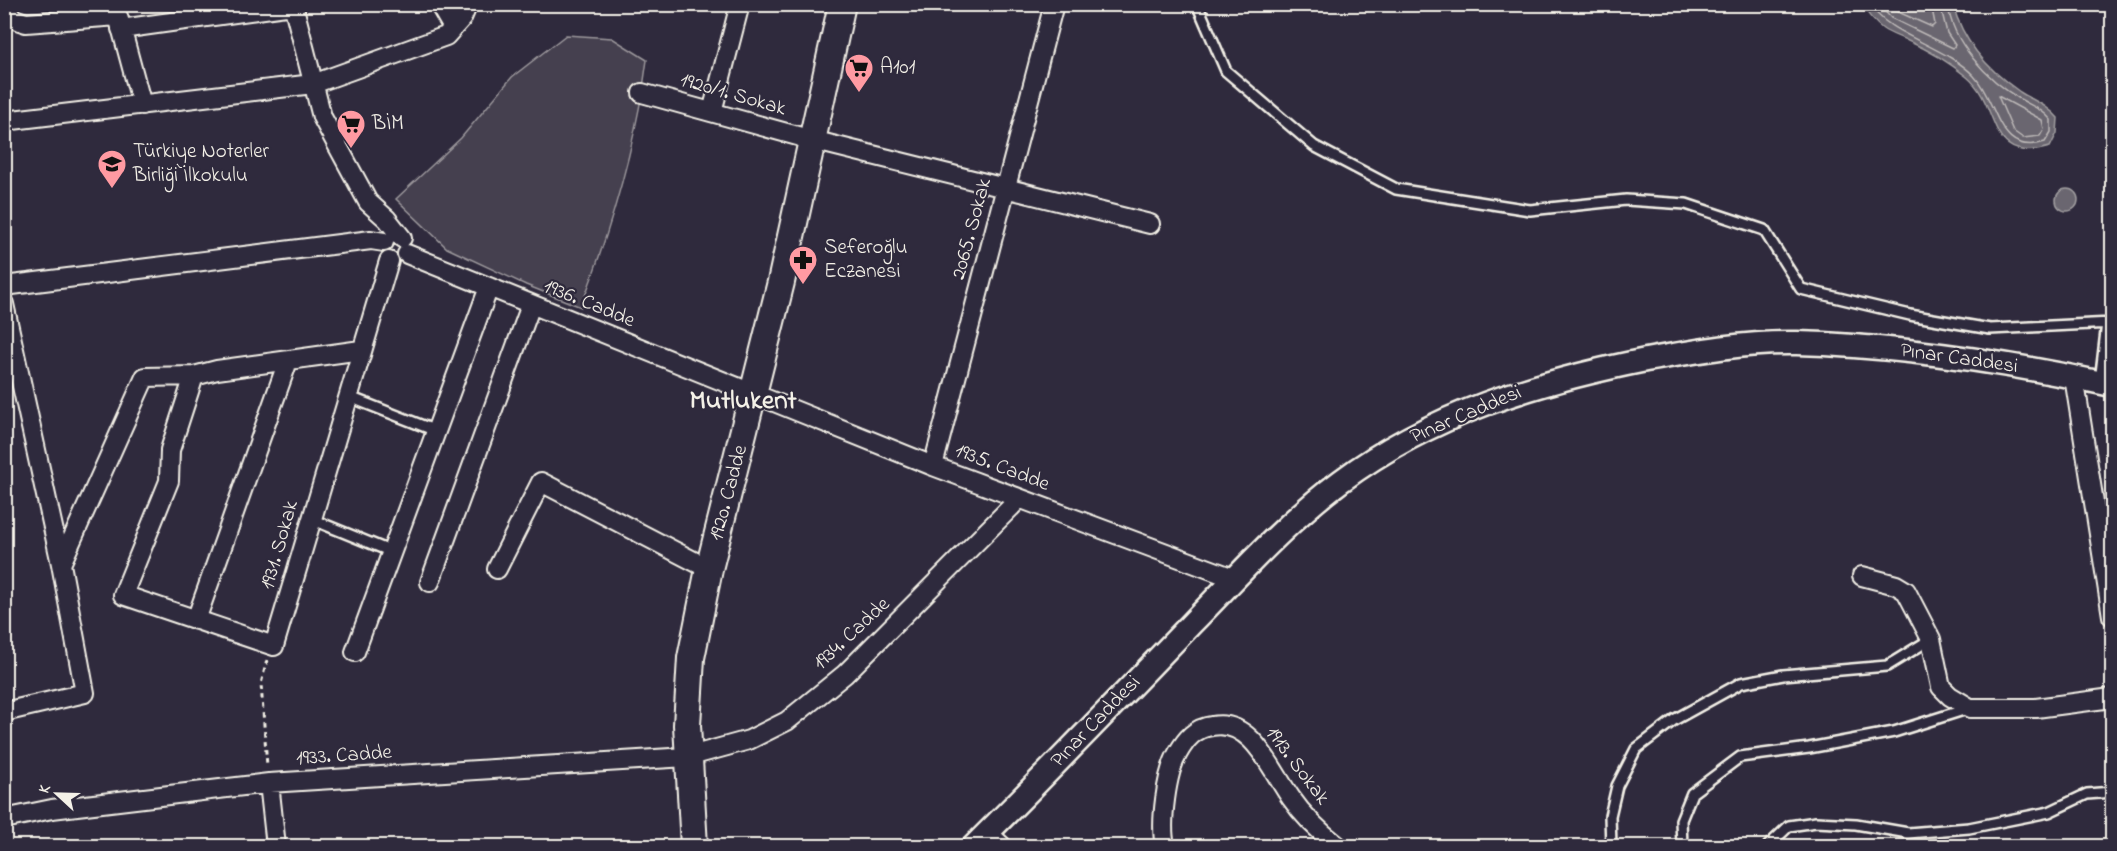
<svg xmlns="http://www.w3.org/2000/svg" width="2117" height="851" font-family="'Indie Flower',sans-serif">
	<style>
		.green { fill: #454050; stroke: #9c989c; stroke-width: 1.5 }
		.water { fill: #6a6670; stroke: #a19ea0; stroke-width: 1.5 }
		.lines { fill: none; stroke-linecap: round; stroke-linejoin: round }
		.shore { stroke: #bdb9b8; stroke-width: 1.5 }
		.service-casing { stroke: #f4f1e8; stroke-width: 14 }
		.minor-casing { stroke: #f4f1e8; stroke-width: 22 }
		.tertiary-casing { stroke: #f4f1e8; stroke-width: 27 }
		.secondary-casing { stroke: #f4f1e8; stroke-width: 30 }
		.path { stroke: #f4f1e8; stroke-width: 3; stroke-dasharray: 4.5 4.5; stroke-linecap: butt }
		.service { stroke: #2f2a3d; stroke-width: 9 }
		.minor { stroke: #2f2a3d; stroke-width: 18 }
		.tertiary { stroke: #2f2a3d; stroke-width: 22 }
		.secondary { stroke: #2f2a3d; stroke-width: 26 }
		.labels { text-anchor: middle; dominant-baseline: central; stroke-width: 4.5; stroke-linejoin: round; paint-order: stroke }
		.poi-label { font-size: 21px; fill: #f4f1e8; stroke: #2f2a3d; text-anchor: start }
		.street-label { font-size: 21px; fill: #f4f1e8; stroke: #2f2a3d }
		.district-label { font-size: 27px; font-weight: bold; fill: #f4f1e8; stroke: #2f2a3d }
	</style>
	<rect width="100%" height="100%" fill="#2f2a3d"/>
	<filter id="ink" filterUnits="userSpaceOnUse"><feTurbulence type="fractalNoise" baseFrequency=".0167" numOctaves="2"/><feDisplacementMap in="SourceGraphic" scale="12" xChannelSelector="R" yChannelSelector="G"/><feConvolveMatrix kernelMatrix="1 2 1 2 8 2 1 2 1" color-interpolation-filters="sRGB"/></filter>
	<g filter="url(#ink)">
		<path class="green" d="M566 35 612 38 647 60C636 144 611 228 581 307L526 285 447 248 396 199 461 138 512 77Z"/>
		<path class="water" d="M1863 5H1953C1963 42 1988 70 2020 92 2034 101 2047 105 2058 118L2057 133 2050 147C1985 166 2002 106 1967 77 1949 62 1929 50 1908 41 1900 37 1890 34 1883 29 1876 24 1866 13 1863 5Z
			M2056 200a11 11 0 1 1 22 0a11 11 0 1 1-22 0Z"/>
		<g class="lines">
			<path class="shore" d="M1870 4C1885 34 1948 47 1974 76 1999 103 1997 157 2045 142L2051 132V120C2042 109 2032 106 2020 99 1989 81 1951 42 1948 4
				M1878 4 1891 18 1953 48 1955 45 1947 33 1940 4
				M1890 4 1896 11 1932 27 1935 24 1931 4
				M1998 96 2042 120 2044 129 2040 136 2023 138 2013 131Z"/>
			<g class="service-casing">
				<path id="service" d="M1197 4 1226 71 1314 146 1396 189 1530 210 1626 200 1686 204 1764 230 1801 289 1910 315 1990 329 2112 323
					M2100 382 2107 323
					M347 396 436 431
					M311 519 392 552
					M1611 846 1610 816 1617 786 1636 749 1674 720 1741 683 1783 675 1887 666 1931 639
					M1682 846 1681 820 1692 793 1740 757 1809 748 1894 732 1970 708
					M1768 846 1789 826 1816 822 1856 824 1908 833 1969 828 2049 812 2087 794 2112 792"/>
			</g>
			<g class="minor-casing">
				<path id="minor" d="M293 4 322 117 368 202 387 219 402 238
					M439 4 453 28
					M4 7 14 19 26 23 118 16 142 105
					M121 29 293 5
					M642 93 812 140 1150 224
					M712 112 740 4
					M4 121 313 84 446 36 462 18 468 4
					M407 254 933 466 1236 579
					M4 286 371 240 384 242
					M4 304 61 564 85 693 4 712
					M194 376 170 450 169 481 123 595 274 646 389 261
					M2074 377 2112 616
					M933 466 1054 4
					M61 564 145 377 194 376 217 370 361 350
					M497 569 541 482 709 569
					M1862 576 1896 585 1906 591 1931 639 1941 687 1950 696 1970 708H2036L2112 698
					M430 582 531 305
					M196 620 288 361
					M355 652 489 287
					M269 783 276 846
					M4 819 52 809 269 783 687 757 749 740 787 721 845 674 1019 499
					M988 833 1002 846
					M1165 846C1160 824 1166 773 1178 753 1186 739 1195 728 1212 726 1252 718 1271 770 1291 798 1304 817 1320 832 1338 846"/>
			</g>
			<g class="tertiary-casing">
				<path id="tertiary" d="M974 846C1048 773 1120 698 1192 623 1239 575 1286 522 1341 481 1431 414 1536 382 1646 360 1696 351 1746 342 1797 343 1902 346 2010 363 2112 385"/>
			</g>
			<g class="secondary-casing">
				<path id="secondary" d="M694 846 687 725 691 658 709 569 781 282 842 4"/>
			</g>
			<path class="path" d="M267 660 261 684 267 766"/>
			<use href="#service" class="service"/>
			<use href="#minor" class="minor"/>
			<use href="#tertiary" class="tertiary"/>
			<use href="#secondary" class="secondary"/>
		</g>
	</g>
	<defs>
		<g id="supermarket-pin" transform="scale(1.5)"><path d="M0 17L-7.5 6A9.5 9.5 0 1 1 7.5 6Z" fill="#ff9aa2" stroke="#2f2a3d"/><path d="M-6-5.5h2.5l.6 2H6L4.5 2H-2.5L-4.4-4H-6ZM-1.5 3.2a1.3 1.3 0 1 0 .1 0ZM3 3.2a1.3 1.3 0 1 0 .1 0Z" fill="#111"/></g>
		<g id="school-pin" transform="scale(1.5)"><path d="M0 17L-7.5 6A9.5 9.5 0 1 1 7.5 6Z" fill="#ff9aa2" stroke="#2f2a3d"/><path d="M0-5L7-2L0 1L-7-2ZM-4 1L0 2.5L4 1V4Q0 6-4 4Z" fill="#111"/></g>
		<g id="pharmacy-pin" transform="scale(1.5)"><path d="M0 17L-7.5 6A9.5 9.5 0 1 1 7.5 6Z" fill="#ff9aa2" stroke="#2f2a3d"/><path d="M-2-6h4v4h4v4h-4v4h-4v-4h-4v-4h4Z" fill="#111"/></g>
	</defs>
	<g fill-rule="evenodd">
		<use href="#supermarket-pin" x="859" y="68"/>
		<use href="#supermarket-pin" x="351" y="124"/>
		<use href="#school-pin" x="112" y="164"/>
		<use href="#pharmacy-pin" x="803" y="260"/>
	</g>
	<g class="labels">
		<g class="poi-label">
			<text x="880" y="68">A101</text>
			<text x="372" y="124">BİM</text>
			<text x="133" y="152">Türkiye Noterler<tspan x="133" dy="24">Birliği İlkokulu</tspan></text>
			<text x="824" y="248">Seferoğlu<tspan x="824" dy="24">Eczanesi</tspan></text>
		</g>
		<g class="street-label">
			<text transform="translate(733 95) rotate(16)">1920/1. Sokak</text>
			<text transform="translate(972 229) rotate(-75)">2065. Sokak</text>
			<text transform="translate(589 304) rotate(22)">1936. Cadde</text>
			<text transform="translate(1959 359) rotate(8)">Pınar Caddesi</text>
			<text transform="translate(1466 415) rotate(-23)">Pınar Caddesi</text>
			<text transform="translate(1002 468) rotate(21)">1935. Cadde</text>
			<text transform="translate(729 493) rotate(-75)">1920. Cadde</text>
			<text transform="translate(280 545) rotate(-74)">1931. Sokak</text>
			<text transform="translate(852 634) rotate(-43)">1934. Cadde</text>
			<text transform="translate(1096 722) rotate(-46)">Pınar Caddesi</text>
			<text transform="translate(344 756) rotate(-4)">1933. Cadde</text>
			<text transform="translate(1297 766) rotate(53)">1913. Sokak</text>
		</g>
		<g class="district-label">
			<text x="743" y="401">Mutlukent</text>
		</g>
	</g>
	<rect width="2117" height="851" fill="none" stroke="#2f2a3d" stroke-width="24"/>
	<rect x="12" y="12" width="2093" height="827" fill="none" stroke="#f4f1e8" stroke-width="2" filter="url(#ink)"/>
	<g transform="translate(57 794) rotate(292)" stroke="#2f2a3d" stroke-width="4.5" paint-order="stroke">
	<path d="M0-4.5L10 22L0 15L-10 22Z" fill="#f4f1e8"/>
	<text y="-9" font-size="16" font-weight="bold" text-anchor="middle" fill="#f4f1e8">K</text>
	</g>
</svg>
